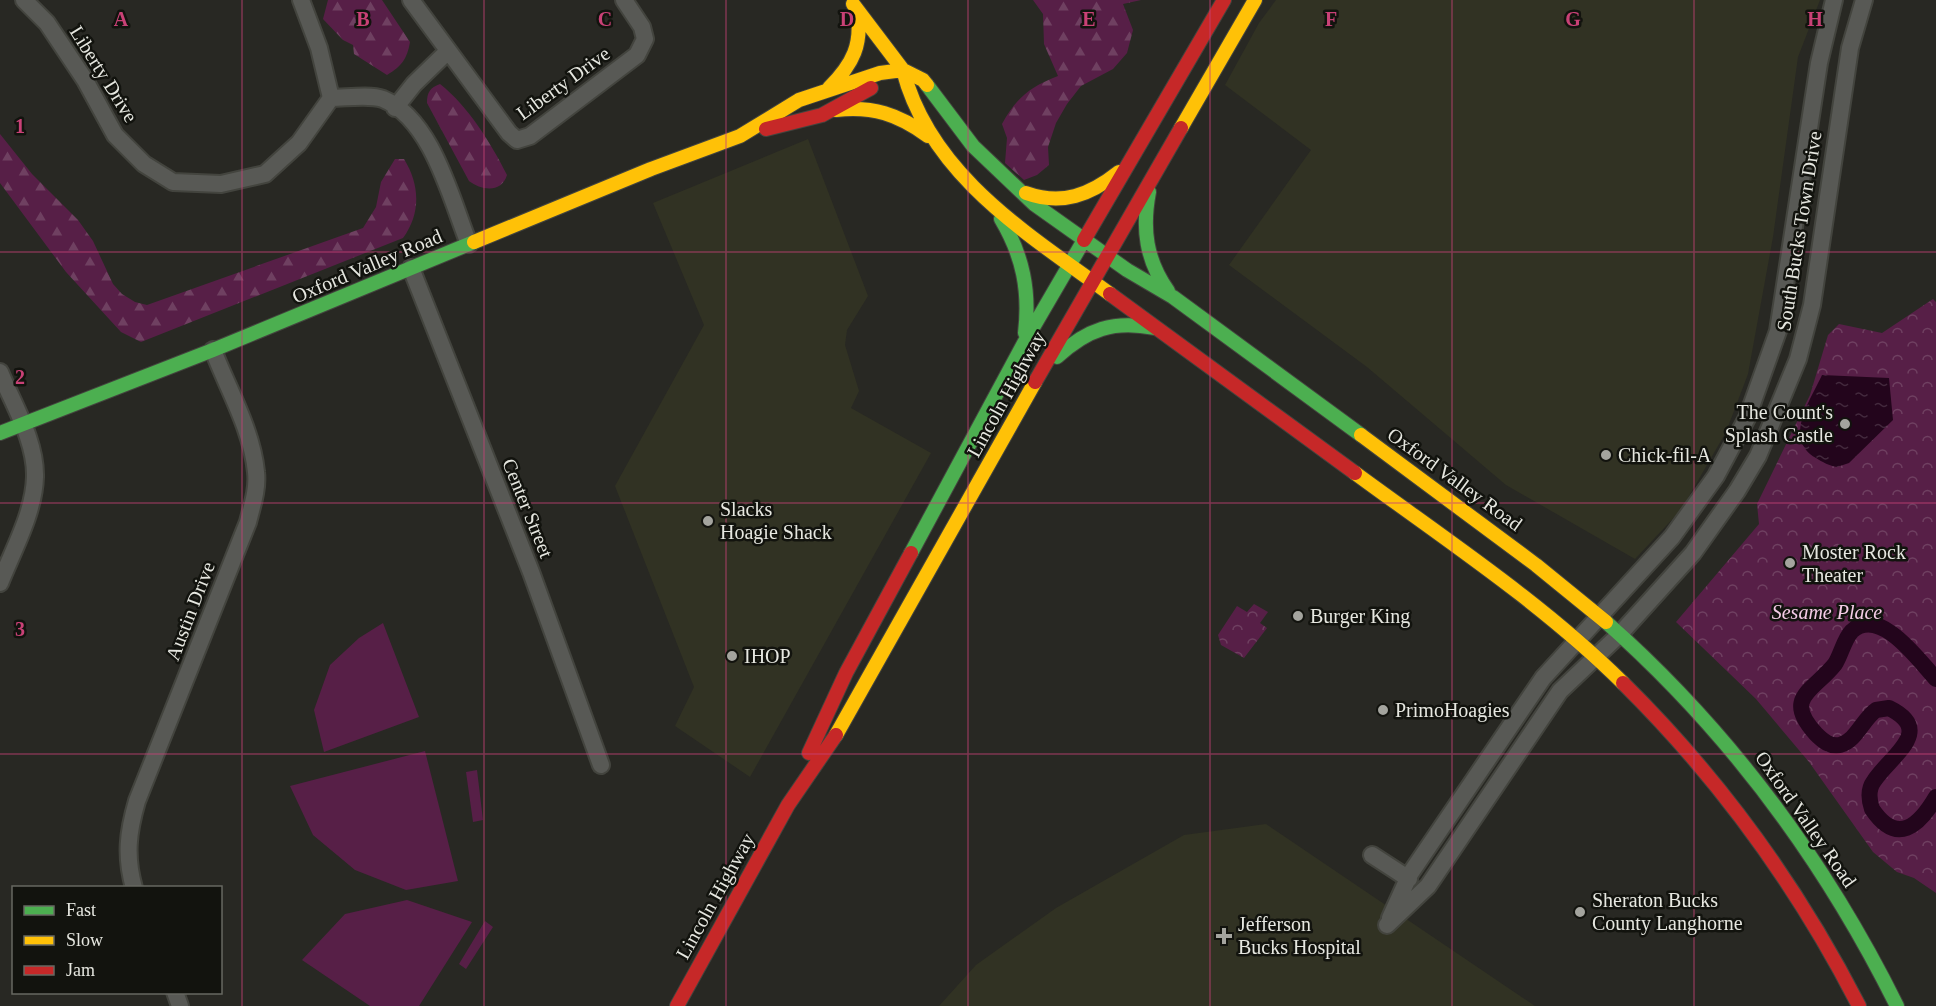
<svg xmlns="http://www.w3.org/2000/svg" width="1936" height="1006" font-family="'Times New Roman',serif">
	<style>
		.built { fill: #313223 }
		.green { fill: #571f47 }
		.forest { fill: url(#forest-firs) }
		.park { fill: url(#park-crowns) }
		.water { fill: url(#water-ripples) }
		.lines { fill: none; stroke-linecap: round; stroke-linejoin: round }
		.canal { stroke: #23051c; stroke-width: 16 }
		.street-casing { stroke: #43443e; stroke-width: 20 }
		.fast-casing { stroke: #43443e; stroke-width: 16 }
		.slow-casing { stroke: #43443e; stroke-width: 16 }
		.jam-casing { stroke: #43443e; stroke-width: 16 }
		.street { stroke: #585955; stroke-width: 16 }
		.fast { stroke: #4caf50; stroke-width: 14 }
		.slow { stroke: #ffc107; stroke-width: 14 }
		.jam { stroke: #c62828; stroke-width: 14 }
		.grid { fill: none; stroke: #c94176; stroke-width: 1.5; stroke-opacity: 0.55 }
		.poi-dot { fill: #a4a49e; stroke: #12130e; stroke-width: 2 }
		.labels { text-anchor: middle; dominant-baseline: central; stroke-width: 5; stroke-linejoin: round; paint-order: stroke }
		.street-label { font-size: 20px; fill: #e6e7e0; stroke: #12130e }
		.poi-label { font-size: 20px; fill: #e6e7e0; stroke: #12130e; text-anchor: start }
		.park-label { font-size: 20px; font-style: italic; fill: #f5cce7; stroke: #12130e }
		.grid-label { font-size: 20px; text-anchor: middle; font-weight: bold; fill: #c94176; stroke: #12130e; stroke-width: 5; stroke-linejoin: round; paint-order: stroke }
	</style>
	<defs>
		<pattern id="forest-firs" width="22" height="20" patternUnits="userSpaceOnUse" patternTransform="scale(1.5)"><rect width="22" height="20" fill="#571f47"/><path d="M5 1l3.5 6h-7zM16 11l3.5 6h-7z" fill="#6f4061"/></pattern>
		<pattern id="park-crowns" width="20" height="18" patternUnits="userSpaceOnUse" patternTransform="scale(1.5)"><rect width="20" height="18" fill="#571f47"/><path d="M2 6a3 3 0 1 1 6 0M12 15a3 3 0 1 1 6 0" fill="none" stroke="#6f4061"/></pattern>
		<pattern id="water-ripples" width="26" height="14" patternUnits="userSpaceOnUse" patternTransform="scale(1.5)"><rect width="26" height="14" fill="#23051c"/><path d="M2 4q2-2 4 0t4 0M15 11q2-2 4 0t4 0" fill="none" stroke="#43293d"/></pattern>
	</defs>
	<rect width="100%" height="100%" fill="#282823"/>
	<path class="built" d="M1276 0H1820L1798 57 1773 237 1748 374 1726 432 1681 510 1635 559 1506 485 1367 367 1229 265 1311 150 1225 85 1259 23Z
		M808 139 868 296 847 330 845 345 859 391 851 408 931 453 750 777 675 726 694 687 615 486 704 325 653 203Z
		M1266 824 1535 1006H939L976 965 1056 908 1184 835Z"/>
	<path class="green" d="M383 623 419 717 324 752 314 710 330 665 359 638Z
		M425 751 458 881 406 890 355 870 313 835 290 786Z
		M477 770 483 820 473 822 466 772Z
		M407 900 472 922 419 1006H370L302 960 345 914Z
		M485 921 493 927 466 969 459 964Z"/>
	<path class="forest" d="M328 0H382L410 42C407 59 402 66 387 75L354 54 353 45 343 40 323 19Z
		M1033 0H1141L1123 4 1133 30 1127 53 1113 69 1081 86 1067 104 1056 123 1048 147 1049 165 1037 175 1024 180 1005 163 1007 138 1002 124C1017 97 1030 87 1058 76L1044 44 1043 14Z
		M440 84C468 106 491 143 507 175 501 194 481 190 469 181L427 103C427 92 430 88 440 84Z
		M0 134 32 174 78 220 93 241 113 284 122 294 135 302 147 305 363 228 376 207 381 182 395 159H404C420 185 421 213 403 238L141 342 121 332 66 272 0 183Z"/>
	<path class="park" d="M1933 299 1936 302V893L1914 878 1897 872 1873 852 1809 762 1756 699 1676 622 1759 524 1757 504 1810 395 1828 335 1839 324 1882 333Z
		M1254 604 1268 612 1260 623 1267 628 1244 658 1221 645 1218 635 1237 606 1247 612Z"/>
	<path class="water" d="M1822 375 1889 378 1893 420 1849 463 1837 467C1830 466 1822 462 1816 458 1783 439 1810 401 1822 375Z"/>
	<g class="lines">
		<path class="canal" d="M1936 679C1920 662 1880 605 1852 631 1844 639 1841 655 1835 664 1814 691 1782 697 1816 734 1823 741 1830 747 1840 745 1856 741 1863 719 1876 710L1889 708C1936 731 1890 756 1874 781 1868 789 1869 800 1872 809 1897 846 1919 826 1936 797"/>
		<g class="street-casing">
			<path id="street" d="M24 0 47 23 85 80 115 135 144 164 173 182 221 184 265 174 299 143 331 98 319 48 301 0
				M411 0 509 133 517 140 530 136 637 55 645 39 642 27 624 0
				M331 98C346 98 369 94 383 99 432 119 451 199 469 244
				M395 108 414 84 448 51
				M411 268 531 572 601 765
				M0 372C13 404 36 441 35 477 34 513 13 550 0 583
				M1372 855 1409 879
				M134 888C125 856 128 832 137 801L248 522C252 506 258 489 256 472 252 430 228 389 213 350
				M1390 918 1410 874 1543 678 1672 537 1716 476 1747 418 1778 331 1819 63 1834 0
				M1387 925 1428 886 1560 691 1620 634 1693 553 1737 491 1758 456 1798 359 1812 305 1850 48 1864 0
				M175 992 180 1006"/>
		</g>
		<g class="fast-casing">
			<path id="fast" d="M927 85 973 146 1034 204 1127 270 1173 297 1361 435
				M1149 192C1142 229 1146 260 1168 291
				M1001 219C1023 256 1030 291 1025 333
				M1057 357C1087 329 1114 320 1154 328
				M0 433 213 350 474 242
				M911 553 1024 343 1084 240
				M1606 622C1729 731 1824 859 1897 1006"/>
		</g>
		<g class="slow-casing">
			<path id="slow" d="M853 4 903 70
				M903 70C930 175 1028 234 1110 294
				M829 88C853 64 863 44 857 10
				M836 110C873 106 898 114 928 136
				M1181 128 1255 0
				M1026 193C1062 206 1090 195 1119 172
				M474 242 651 169 740 136 799 100 880 73 903 70 923 80 927 85
				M1361 435 1536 565 1606 622
				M1355 473C1446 540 1542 603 1623 683
				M836 735 1035 382"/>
		</g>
		<g class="jam-casing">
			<path id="jam" d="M766 129 822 115 871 88
				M1084 240 1224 0
				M1110 294 1355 473
				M1035 382 1181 128
				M1623 683C1719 778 1797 885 1859 1006
				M809 753 846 673 911 553
				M677 1006 788 805 836 735"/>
		</g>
		<use href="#street" class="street"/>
		<use href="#fast" class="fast"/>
		<use href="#slow" class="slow"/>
		<use href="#jam" class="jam"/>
	</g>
	<path class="grid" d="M242 0V1006M484 0V1006M726 0V1006M968 0V1006M1210 0V1006M1452 0V1006M1694 0V1006M0 252H1936M0 503H1936M0 754H1936"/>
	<g class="poi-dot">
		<circle cx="1845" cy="424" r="6"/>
		<circle cx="1606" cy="455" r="6"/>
		<circle cx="708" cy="521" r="6"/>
		<circle cx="1790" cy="563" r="6"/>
		<circle cx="1298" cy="616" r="6"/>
		<circle cx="732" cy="656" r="6"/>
		<circle cx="1383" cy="710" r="6"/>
		<circle cx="1580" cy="912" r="6"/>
		<path d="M1221 927h6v6h6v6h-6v6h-6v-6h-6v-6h6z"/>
	</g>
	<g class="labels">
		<g class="street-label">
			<text transform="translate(104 74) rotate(58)">Liberty Drive</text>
			<text transform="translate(563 83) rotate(-36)">Liberty Drive</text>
			<text transform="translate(1799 231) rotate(-81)">South Bucks Town Drive</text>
			<text transform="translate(367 266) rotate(-23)">Oxford Valley Road</text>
			<text transform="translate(1006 394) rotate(-61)">Lincoln Highway</text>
			<text transform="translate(1455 479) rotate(36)">Oxford Valley Road</text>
			<text transform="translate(528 508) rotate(68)">Center Street</text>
			<text transform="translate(190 611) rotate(-69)">Austin Drive</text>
			<text transform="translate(1806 819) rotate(55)">Oxford Valley Road</text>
			<text transform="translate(715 896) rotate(-61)">Lincoln Highway</text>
		</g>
		<g class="poi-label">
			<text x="1833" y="412" text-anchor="end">The Count's<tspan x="1833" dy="23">Splash Castle</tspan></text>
			<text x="1618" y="455">Chick-fil-A</text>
			<text x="720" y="509">Slacks<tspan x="720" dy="23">Hoagie Shack</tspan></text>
			<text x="1802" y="552">Moster Rock<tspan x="1802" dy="23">Theater</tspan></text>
			<text x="1310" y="616">Burger King</text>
			<text x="744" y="656">IHOP</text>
			<text x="1395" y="710">PrimoHoagies</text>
			<text x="1592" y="900">Sheraton Bucks<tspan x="1592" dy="23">County Langhorne</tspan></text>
			<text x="1238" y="924">Jefferson<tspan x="1238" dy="23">Bucks Hospital</tspan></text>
		</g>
		<g class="park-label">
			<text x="1827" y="612">Sesame Place</text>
		</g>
	</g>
	<g class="grid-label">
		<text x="121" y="26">A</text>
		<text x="363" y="26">B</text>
		<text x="605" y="26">C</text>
		<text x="847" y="26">D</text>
		<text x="1089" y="26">E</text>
		<text x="1331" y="26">F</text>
		<text x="1573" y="26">G</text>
		<text x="1815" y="26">H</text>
		<text x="20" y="133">1</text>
		<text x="20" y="384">2</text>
		<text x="20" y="636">3</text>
	</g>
	<rect x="12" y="886" width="210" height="108" fill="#12130e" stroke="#676862" stroke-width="1.5"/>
	<rect x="24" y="906" width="30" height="9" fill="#4caf50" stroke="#676862" stroke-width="1.5"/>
	<text x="66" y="916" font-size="18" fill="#e6e7e0">Fast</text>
	<rect x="24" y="936" width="30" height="9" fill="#ffc107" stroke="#676862" stroke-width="1.5"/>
	<text x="66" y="946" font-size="18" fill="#e6e7e0">Slow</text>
	<rect x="24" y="966" width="30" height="9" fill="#c62828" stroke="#676862" stroke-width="1.5"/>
	<text x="66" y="976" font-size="18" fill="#e6e7e0">Jam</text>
</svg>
